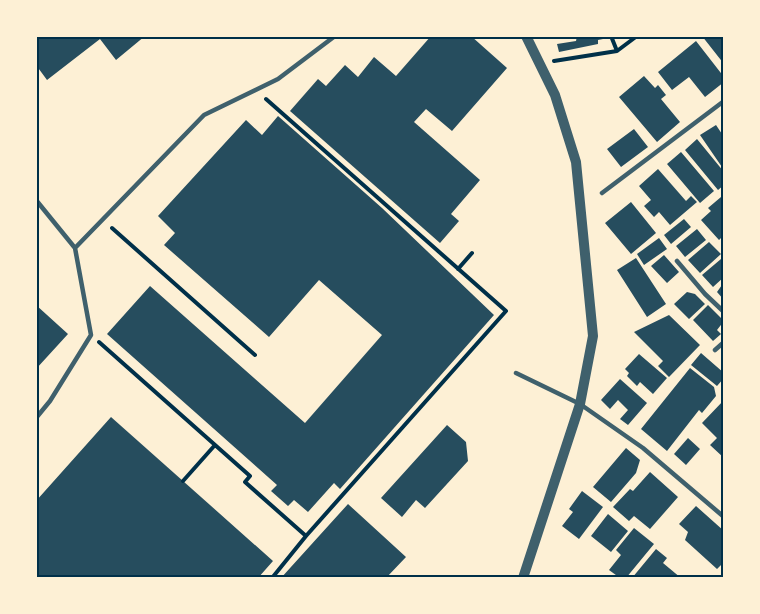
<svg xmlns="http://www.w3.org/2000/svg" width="760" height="614" font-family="'Noto Sans',sans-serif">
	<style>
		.building { fill: #264d5e }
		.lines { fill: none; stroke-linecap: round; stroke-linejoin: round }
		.path { stroke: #003049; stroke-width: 4 }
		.service { stroke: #3f606c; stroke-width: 4.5 }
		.tertiary { stroke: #3f606c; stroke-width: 10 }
		.neatline { fill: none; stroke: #003049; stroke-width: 2 }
	</style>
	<rect width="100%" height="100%" fill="#fdf0d5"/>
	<path class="building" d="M36 36H145L116 60 100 39 47 80 36 65Z
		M431 36H471L507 68 452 131 426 109 414 122 480 180 451 214 459 221 440 243 290 111 318 79 326 86 345 65 358 77 374 57 396 76Z
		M577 36H602L603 39 598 40V44L559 52 557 44 576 41Z
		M702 36H724V64Z
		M696 41 724 77V82L705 97 689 77 672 90 658 72Z
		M644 76 655 88 658 85 666 95 661 99 680 122 657 142 619 97Z
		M278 116 382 208 494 315 340 489 334 483 308 512 294 500 288 506 271 491 277 485 107 334 150 286 305 423 382 335 319 280 269 337 164 245 175 233 158 216 246 120 262 135Z
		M716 125 724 137V170L700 135Z
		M634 129 648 147 621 167 607 149Z
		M697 139 724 172V185L718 190 685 150Z
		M681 152 714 191 700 203 667 164Z
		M658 169 686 201 691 196 697 202 670 225 659 212 654 217 644 206 651 200 639 186Z
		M721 197 724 200V235L719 240 701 220 711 211 708 208Z
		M631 202 656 233 631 254 605 223Z
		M684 219 691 227 671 244 664 235Z
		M697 229 706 240 685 257 676 246Z
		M659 238 667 249 644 265 637 254Z
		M709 242 721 254 700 273 688 260Z
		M664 255 679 272 667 283 651 266Z
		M636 258 666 304 647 317 617 270Z
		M721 259 724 262V277L713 287 702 275Z
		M724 282V300L717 292Z
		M687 292 695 294 705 304 689 319 674 304Z
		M36 305 68 334 36 369Z
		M708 305 724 321 717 330 721 334 713 341 693 320Z
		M669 315 700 345 669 377 658 366 663 361 634 332Z
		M701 353 724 373V378L717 386 691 365Z
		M639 354 667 378 653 394 640 382 637 386 627 376 629 373 625 369Z
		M690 368 714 387 716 396 702 413 699 410 667 451 641 429Z
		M620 379 647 403 628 425 620 419 628 410 618 400 610 409 601 400Z
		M724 400V458L710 445 717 438 702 423Z
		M111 417 273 561 258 578H36V501Z
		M447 425 466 442 468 461 425 508 416 500 402 517 381 498Z
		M688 438 700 449 686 465 674 454Z
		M626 448 640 460 636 473 611 502 593 487Z
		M650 472 678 497 650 529 634 516 629 521 613 507 630 489 633 491Z
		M582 491 603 507 579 539 562 526 573 512 569 509Z
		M348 504 406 557 386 578H281Z
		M696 506 724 531V562L717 569 685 540 688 532 679 524Z
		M608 514 628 531 611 552 591 536Z
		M634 528 654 544 626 578H620L609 570 621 555 616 550Z
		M656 549 667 558 663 563 681 578H632Z"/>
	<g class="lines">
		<path class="path" d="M611 36 617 51
			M554 61 617 51 637 36
			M266 99 506 311 306 536 272 578
			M112 228 255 355
			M458 269 472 253
			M99 342 250 476 245 482 306 536
			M183 481 215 445"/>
		<path class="service" d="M602 193 724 101
			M36 200 75 248 204 115 278 79 335 36
			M677 261 705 294 724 312
			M715 350 724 342
			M516 373 580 404 643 448 724 517
			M36 418 50 401 91 335 75 248"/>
		<path class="tertiary" d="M523 578 580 404 593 336 576 162 555 95 526 36"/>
	</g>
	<rect width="760" height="614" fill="none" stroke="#fdf0d5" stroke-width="75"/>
	<rect x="38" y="38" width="684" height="538" class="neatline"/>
</svg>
